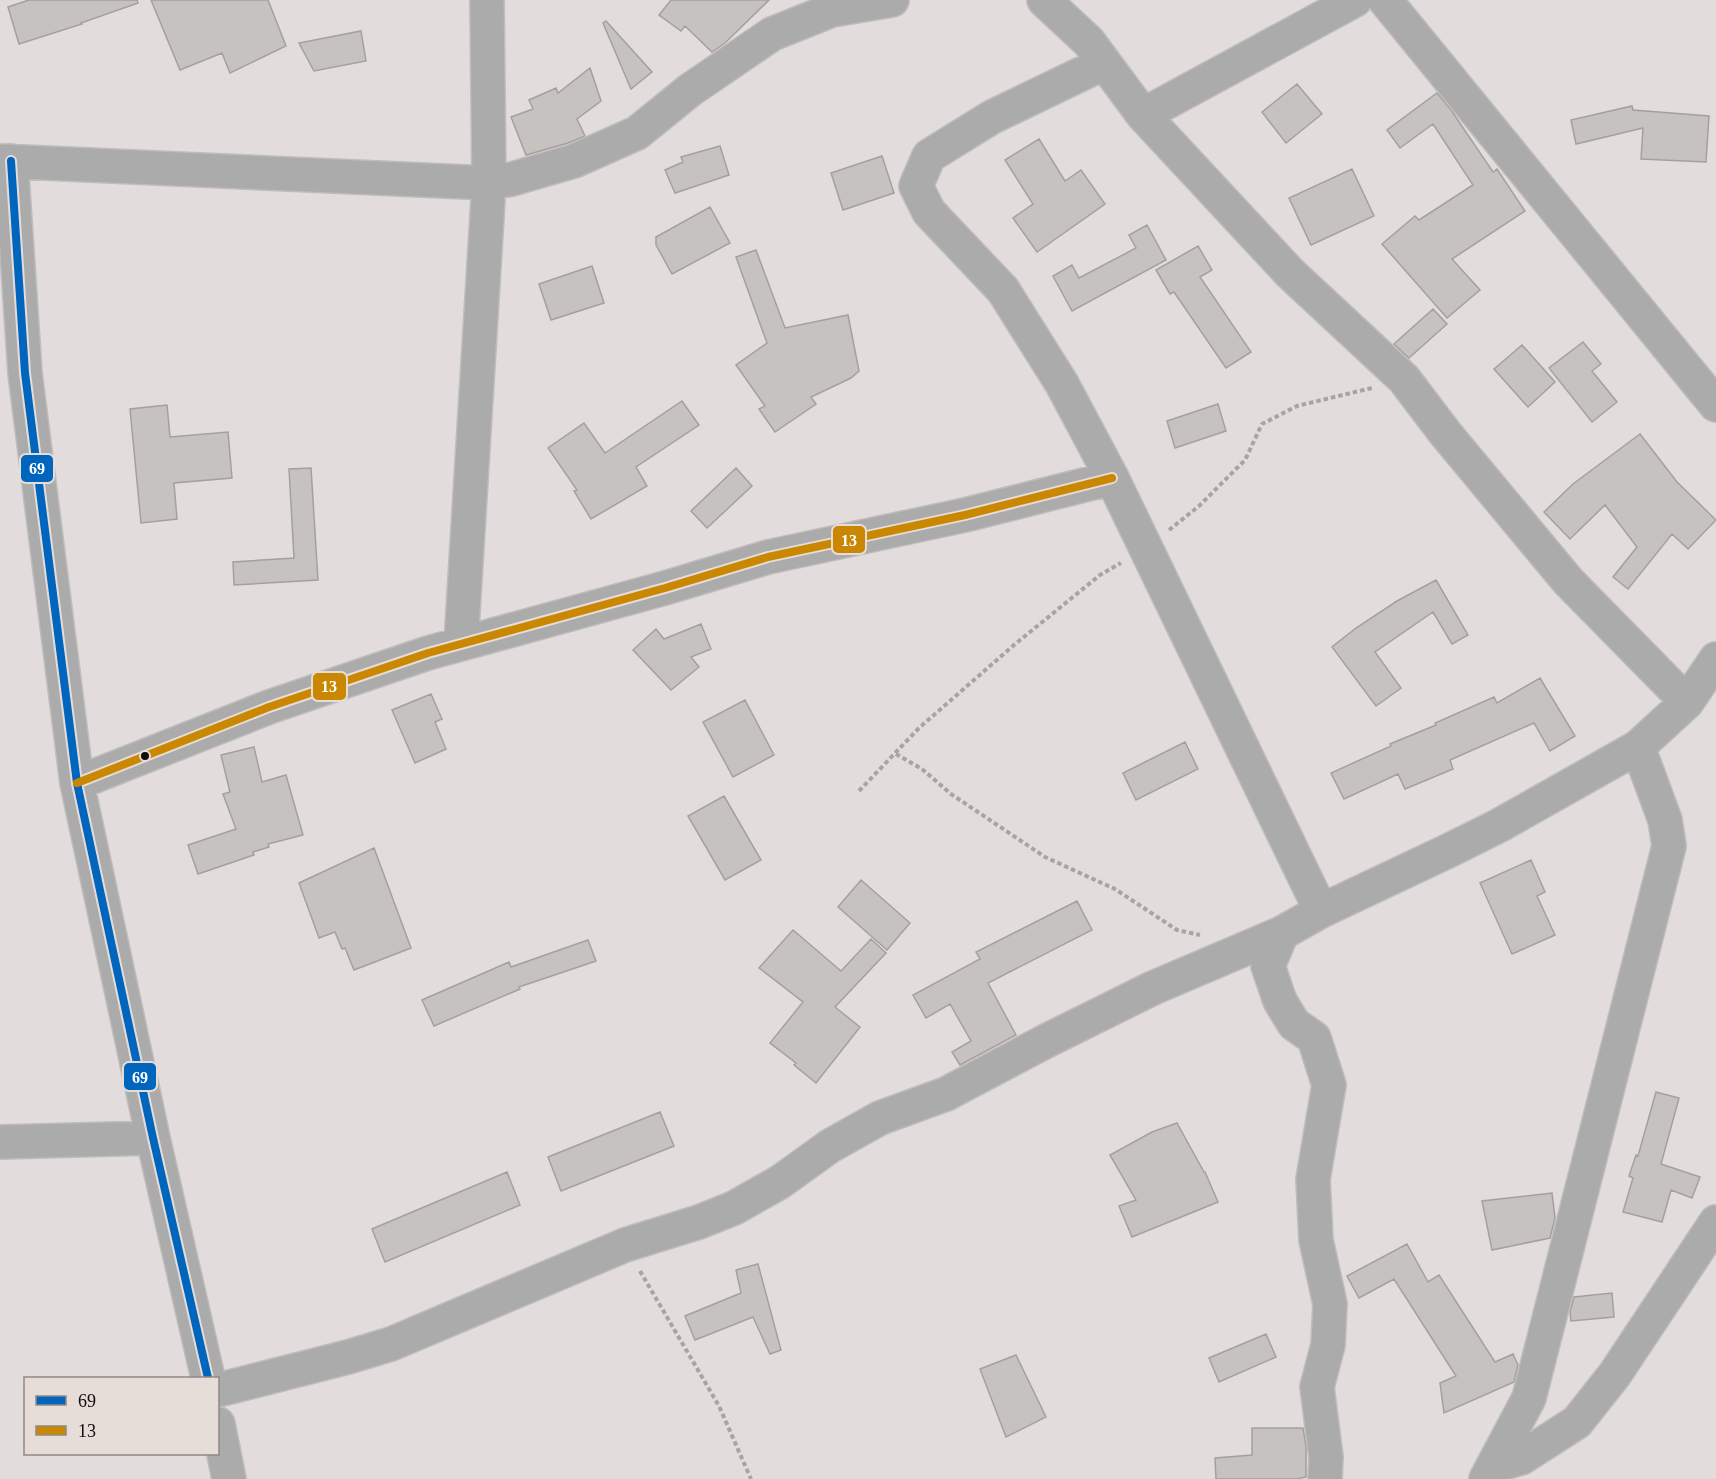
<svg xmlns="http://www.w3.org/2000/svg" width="1716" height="1479" font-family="'Times New Roman',serif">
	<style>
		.building { fill: #c6c2c0; stroke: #a4a09f; stroke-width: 1.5 }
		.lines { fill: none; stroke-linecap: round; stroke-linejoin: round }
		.minor-casing { stroke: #bfbcbb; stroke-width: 36 }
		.path { stroke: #a6a4a4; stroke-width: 4; stroke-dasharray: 4.5 3; stroke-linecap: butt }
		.minor { stroke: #ababac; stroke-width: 33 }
		.bus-1-casing { stroke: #e6dcd8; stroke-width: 12 }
		.bus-2-casing { stroke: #e6dcd8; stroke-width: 12 }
		.bus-1 { stroke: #0065bd; stroke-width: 8 }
		.bus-2 { stroke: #c98702; stroke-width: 8 }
		.bus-dot { fill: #0f0b0a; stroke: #e6dcd8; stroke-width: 2 }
		.line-badge { stroke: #e6dcd8; stroke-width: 2 }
		.badge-label { font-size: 16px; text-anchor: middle; font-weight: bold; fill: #fff }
	</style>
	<rect width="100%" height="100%" fill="#e2dddc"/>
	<path class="building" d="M29 0H137L138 3 81 23 82 24 19 44 8 7Z
		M151 0H268L286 46 230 73 222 53 180 70Z
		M671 0H769L725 43 712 52 685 26 681 31 659 15Z
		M606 21 652 72 631 89 603 23Z
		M361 31 366 61 314 71 299 43Z
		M590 68 601 101 577 119 585 136 568 143 526 155 511 117 533 109 529 100 556 88 558 93Z
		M1297 84 1322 114 1286 143 1262 112Z
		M1437 93 1451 110 1493 172 1497 169 1525 211 1452 259 1480 290 1447 318 1382 244 1415 216 1419 220 1473 185 1433 124 1400 148 1387 130Z
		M1632 106 1633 110 1709 116 1706 162 1641 159 1643 128 1576 144 1571 120Z
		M1039 139 1065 181 1081 170 1105 204 1037 252 1013 218 1033 204 1005 160Z
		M720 146 729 175 675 193 665 170 683 162 681 157Z
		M882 156 894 193 843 210 831 173Z
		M1352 169 1374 216 1311 245 1289 198Z
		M710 207 730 243 672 274 656 245V237Z
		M1147 225 1166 260 1072 311 1053 276 1072 265 1079 278 1136 248 1129 235Z
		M1198 246 1212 270 1200 277 1251 352 1226 368 1174 292 1170 294 1156 270Z
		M756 250 785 328 848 315 859 371 851 378 811 397 816 404 775 432 759 409 765 406 736 365 767 343 736 257Z
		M592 266 604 303 551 320 539 284Z
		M1433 309 1447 324 1409 358 1394 344Z
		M1583 342 1601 364 1592 371 1617 402 1592 422 1549 368Z
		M1522 345 1555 382 1528 407 1494 369Z
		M682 401 699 425 636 467 647 486 591 519 574 491 577 490 548 448 584 423 605 453Z
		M1218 404 1226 431 1175 448 1167 421Z
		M167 405 170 437 228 432 232 478 174 483 177 519 141 523 130 409Z
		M1640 434 1677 482 1716 520 1688 549 1672 534 1628 589 1613 577 1637 547 1605 505 1570 539 1544 512 1573 484Z
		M311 468 318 580 234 585 233 562 294 558 289 469Z
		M736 468 752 486 707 528 691 511Z
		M1436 580 1468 635 1452 644 1433 612 1375 652 1401 688 1376 706 1332 647 1356 628 1397 601Z
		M701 624 711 649 691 657 699 667 671 690 633 650 656 629 664 639Z
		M1540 678 1575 736 1550 751 1534 723 1450 760 1453 769 1405 789 1398 774 1344 799 1331 773 1391 746 1390 744 1436 725 1435 723 1494 697 1497 703Z
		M431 694 442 719 435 722 446 749 415 763 392 710Z
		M745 700 774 755 733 777 703 722Z
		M1185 742 1198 769 1136 800 1123 773Z
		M254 747 262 782 286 775 303 835 268 844 269 847 253 852 254 855 198 874 188 845 236 829 223 794 230 792 221 755Z
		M724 796 761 860 725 880 688 816Z
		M374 848 411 948 354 970 345 948 342 949 335 932 319 938 299 883Z
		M1531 860 1545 892 1537 896 1555 935 1512 954 1480 883Z
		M861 880 910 923 887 950 838 907Z
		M1077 901 1092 930 988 983 1016 1035 960 1065 952 1052 971 1041 950 1004 926 1018 913 995 980 959 976 952Z
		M793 930 841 971 871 939 886 953 835 1007 860 1027 816 1083 794 1065 796 1063 770 1043 803 1002 759 968Z
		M588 940 596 961 519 987 520 989 434 1026 422 1000 509 962 511 967Z
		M1656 1092 1679 1098 1661 1164 1700 1177 1692 1198 1671 1190 1662 1222 1623 1212 1633 1178 1629 1176 1636 1155 1638 1156Z
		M660 1112 674 1146 561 1191 548 1157Z
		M1177 1123 1204 1172H1205L1218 1202 1132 1237 1119 1206 1136 1200 1110 1155 1152 1132Z
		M507 1172 520 1205 385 1262 372 1229Z
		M1552 1193 1555 1218 1550 1238 1492 1250 1482 1201Z
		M1407 1244 1428 1282 1439 1275 1495 1362 1513 1354 1518 1365 1514 1382 1444 1413 1440 1383 1456 1376 1394 1279 1359 1298 1347 1276Z
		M758 1264 781 1350 770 1354 753 1317 695 1340 685 1316 741 1293 736 1270Z
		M1612 1293 1614 1317 1571 1321 1570 1312 1574 1297Z
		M1266 1334 1276 1357 1219 1382 1209 1358Z
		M1016 1355 1046 1417 1006 1437 980 1369Z
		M1252 1428H1303L1306 1447V1477L1297 1479H1216L1215 1458 1252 1455Z"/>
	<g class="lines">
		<g class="minor-casing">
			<path id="minor" d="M1044 0 1089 42 1143 115 1290 273 1404 379 1445 433 1568 581 1687 702
				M1385 0 1716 405
				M1104 63 992 117 929 156 916 186 929 212 1003 290 1062 384 1112 478 1321 911
				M1143 115 1355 0
				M0 161 489 183 512 179 574 161 637 133 690 90 772 34 832 10 892 0
				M11 161 25 373 77 783 153 1138 208 1378
				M461 644 489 183 487 0
				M77 783 269 707 428 653 665 588 768 557 965 515 1112 478
				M1282 933 1268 966 1280 1001 1294 1024 1314 1038 1329 1085 1313 1179 1316 1240 1330 1304 1328 1345 1317 1387 1326 1457 1325 1479
				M0 1142 153 1138
				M218 1390 348 1357 391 1344 625 1245 699 1222 734 1208 780 1182 830 1146 880 1118 946 1094 1048 1040 1153 988 1282 933 1321 911 1450 850 1500 825 1638 747
				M218 1424 229 1479
				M1493 1466 1521 1458 1577 1422 1615 1374 1716 1222
				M1486 1479 1529 1398 1669 846 1665 820 1638 747 1687 702 1716 659"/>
		</g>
		<path class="path" d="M1169 530 1199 506 1245 460 1262 424 1297 406 1372 388
			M896 754 922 769 951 794 1045 857 1115 889 1177 930 1200 935
			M859 791 919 728 1014 645 1100 575 1121 563
			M640 1271 719 1406 751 1479"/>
		<use href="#minor" class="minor"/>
		<g class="bus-1-casing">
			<path id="bus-1" d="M11 161 25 373 77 783 153 1138 208 1378"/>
		</g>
		<g class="bus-2-casing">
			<path id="bus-2" d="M77 783 269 707 428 653 665 588 768 557 965 515 1112 478"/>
		</g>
		<use href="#bus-1" class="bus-1"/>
		<use href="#bus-2" class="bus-2"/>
	</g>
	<circle class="bus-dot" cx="145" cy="756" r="5"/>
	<g class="line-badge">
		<rect x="20" y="454" width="34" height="29" rx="6" fill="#0065bd"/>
		<rect x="832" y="525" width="34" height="29" rx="6" fill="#c98702"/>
		<rect x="312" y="672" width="35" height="29" rx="6" fill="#c98702"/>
		<rect x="123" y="1062" width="34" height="29" rx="6" fill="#0065bd"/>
	</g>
	<g class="badge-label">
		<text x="37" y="474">69</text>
		<text x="849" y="546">13</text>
		<text x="329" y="692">13</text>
		<text x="140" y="1083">69</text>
	</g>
	<rect x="24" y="1377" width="195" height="78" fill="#e6dcd8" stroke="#908886" stroke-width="1.5"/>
	<rect x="36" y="1396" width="30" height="9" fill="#0065bd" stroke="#908886" stroke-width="1.5"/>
	<text x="78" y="1407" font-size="18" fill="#0f0b0a">69</text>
	<rect x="36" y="1426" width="30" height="9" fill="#c98702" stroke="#908886" stroke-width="1.5"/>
	<text x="78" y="1437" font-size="18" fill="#0f0b0a">13</text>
</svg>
